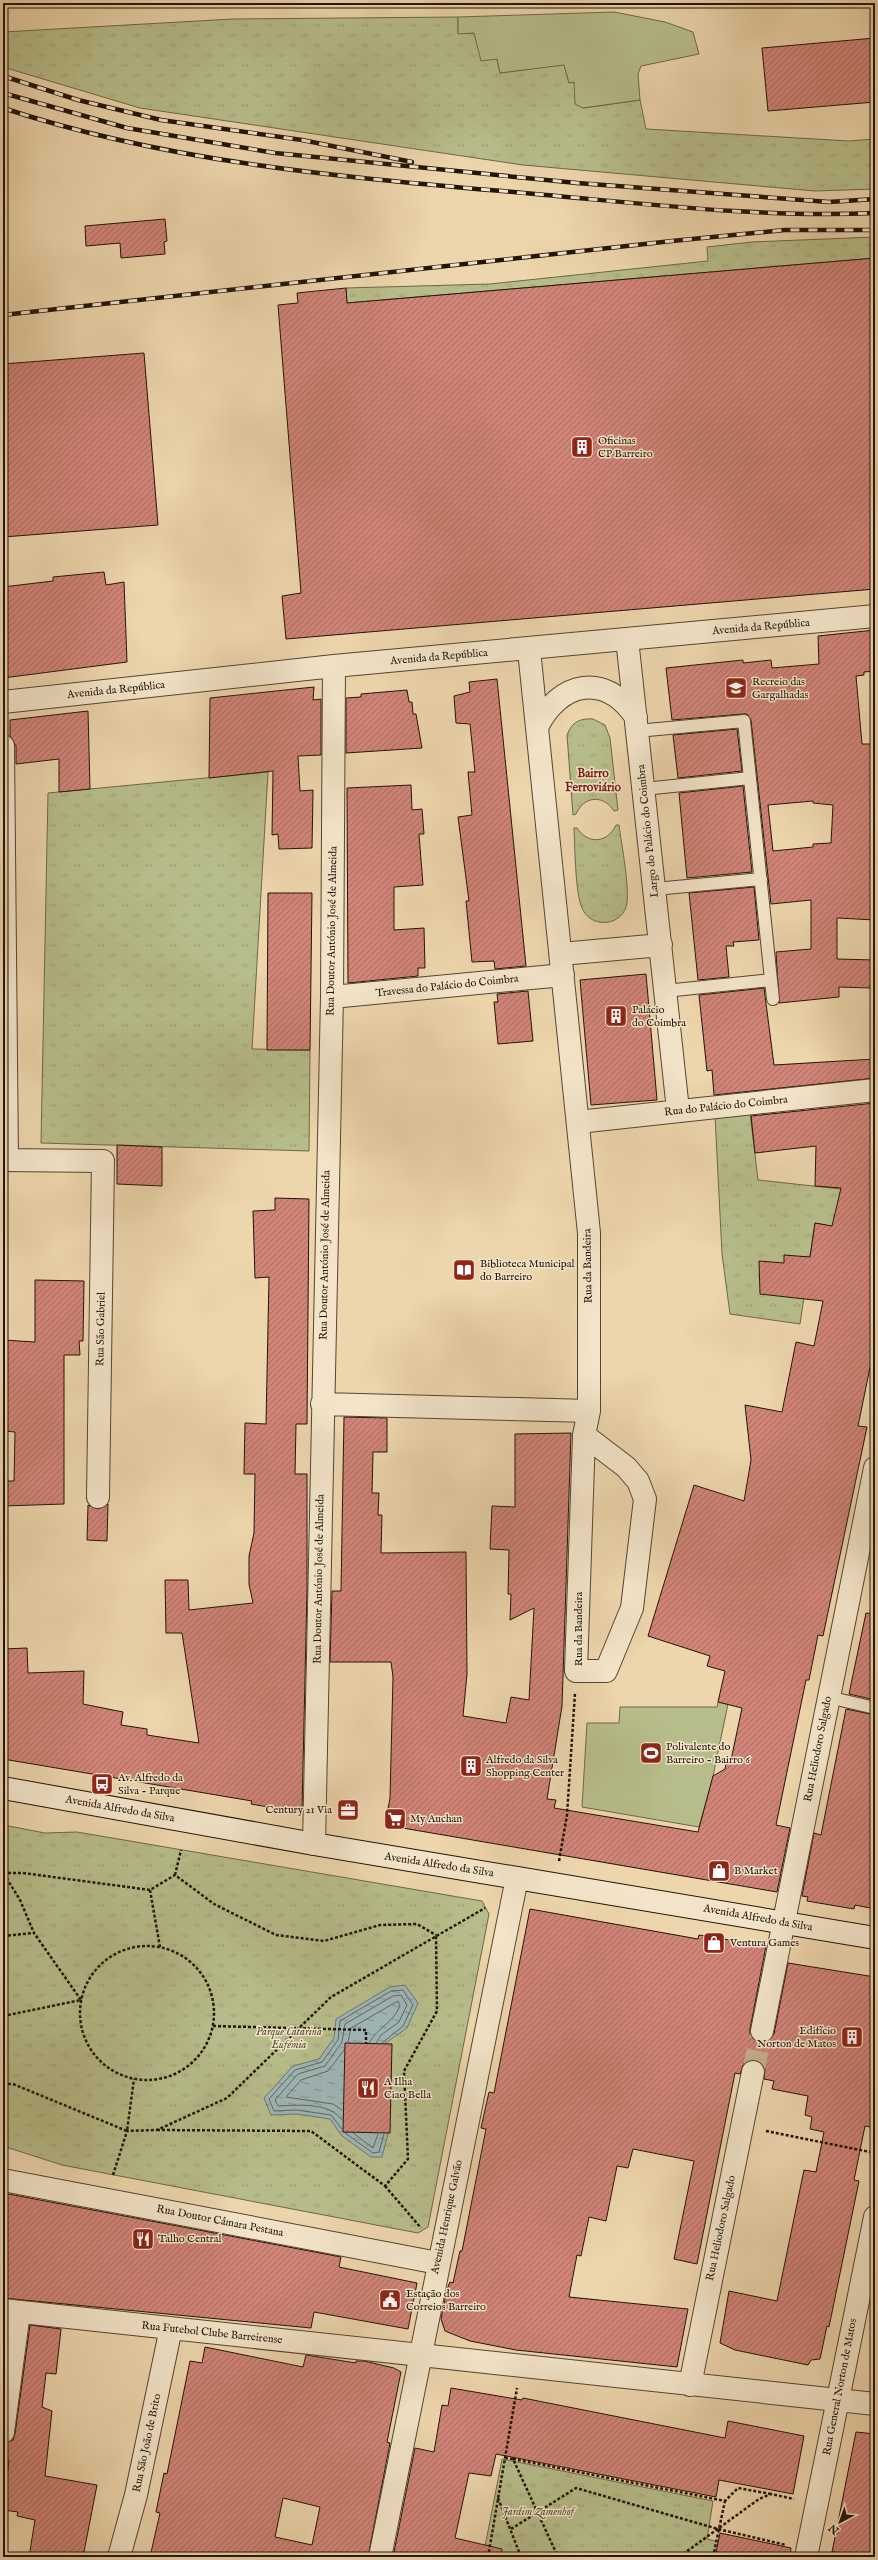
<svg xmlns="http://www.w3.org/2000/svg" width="878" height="2560" font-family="'IM FELL English',serif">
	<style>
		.grass { fill: url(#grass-tufts); stroke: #6c6849 }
		.garden { fill: #b7bd8a; stroke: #6c6849 }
		.water { fill: url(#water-ripples); stroke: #6c7570 }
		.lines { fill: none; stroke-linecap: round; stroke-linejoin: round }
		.shore { stroke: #60655f; stroke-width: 1 }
		.building { fill: url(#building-hatch); stroke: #221408; fill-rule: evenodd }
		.street-tunnel { stroke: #c4ae8b; stroke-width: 22; stroke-dasharray: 22 11; stroke-linecap: butt }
		.lane-casing { stroke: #554431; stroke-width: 14 }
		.street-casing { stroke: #554431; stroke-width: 24 }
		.secondary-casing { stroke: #221408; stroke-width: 24 }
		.path { stroke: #221408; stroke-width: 2.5; stroke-dasharray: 3 2; stroke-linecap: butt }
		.lane { stroke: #f3e4c9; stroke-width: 12 }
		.street { stroke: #f3e4c9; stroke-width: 22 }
		.secondary { stroke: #f3e4c9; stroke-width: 22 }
		.rail-casing { stroke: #221408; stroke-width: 4.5 }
		.rail { stroke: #f3e4c9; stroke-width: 3; stroke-dasharray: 9; stroke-linecap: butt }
		.labels { text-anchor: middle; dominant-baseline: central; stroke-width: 3; stroke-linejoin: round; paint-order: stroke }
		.poi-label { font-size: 11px; fill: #221408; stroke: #f3e4c9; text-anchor: start }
		.street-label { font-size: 11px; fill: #221408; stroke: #f3e4c9 }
		.park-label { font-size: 11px; font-style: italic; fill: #564f36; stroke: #f3e4c9 }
		.neighbourhood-label { font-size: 12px; font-weight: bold; fill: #7a1f14; stroke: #f3e4c9 }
	</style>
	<defs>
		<pattern id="grass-tufts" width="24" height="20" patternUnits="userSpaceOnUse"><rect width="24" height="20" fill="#b7bd8a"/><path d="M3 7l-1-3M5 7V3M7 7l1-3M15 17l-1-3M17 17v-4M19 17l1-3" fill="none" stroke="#9da276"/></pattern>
		<pattern id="water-ripples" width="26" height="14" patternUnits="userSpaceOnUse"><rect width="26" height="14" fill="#9eb6b6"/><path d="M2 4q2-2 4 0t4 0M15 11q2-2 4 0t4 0" fill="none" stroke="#809392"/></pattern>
		<pattern id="building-hatch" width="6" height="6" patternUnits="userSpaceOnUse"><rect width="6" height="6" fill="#d18478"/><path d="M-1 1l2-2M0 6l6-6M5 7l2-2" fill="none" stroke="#a96b60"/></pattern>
	</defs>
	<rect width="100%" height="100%" fill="#edd5ac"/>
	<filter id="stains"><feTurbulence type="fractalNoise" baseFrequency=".005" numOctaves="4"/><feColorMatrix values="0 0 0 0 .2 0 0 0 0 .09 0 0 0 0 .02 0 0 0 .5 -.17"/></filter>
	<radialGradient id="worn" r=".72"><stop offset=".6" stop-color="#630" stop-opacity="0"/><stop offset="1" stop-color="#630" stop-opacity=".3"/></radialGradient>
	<path class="grass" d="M458 17V33H474L497 59 500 73 564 64 569 83 574 82 583 108 640 100 646 129 849 141 875 139V189L815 191 523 165 140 108 3 67V32L233 19Z
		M875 237V258L347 303 346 288 490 284 708 261 707 247 752 242Z
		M593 719 605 725 610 738 618 810 614 811C603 794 584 796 576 814L573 815 567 735C572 722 580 718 593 719Z
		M268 772 252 1049 310 1050 309 1151 41 1143 48 793Z
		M616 825H619C621 842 631 892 626 907 620 926 592 928 583 910 575 896 575 847 574 828H577C588 845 608 843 616 825Z
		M750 1113 758 1180 841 1189 875 1235 815 1223 800 1324 730 1314 722 1254 715 1116Z
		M3 1825 45 1833 77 1832 482 1901 489 1914 428 2227 418 2233 62 2165 3 2146Z
		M502 2459 713 2501 707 2539 719 2542 715 2557H483Z"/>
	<path class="garden" d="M614 12 665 22 693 32 699 54 641 66 638 74 640 100 583 108 575 104 574 82 569 83 564 65 500 73 497 59 481 61 474 33 458 34V17Z
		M718 1702 728 1704 712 1781 699 1827 582 1807 587 1723H619L620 1707H717Z"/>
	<path class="water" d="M405 1985 418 2003 407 2028 387 2042 377 2057 389 2130 382 2157H371L342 2136 330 2119 297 2114 271 2115 264 2098 293 2066 319 2059 334 2038 336 2019 390 1987Z"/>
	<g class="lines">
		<path class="shore" d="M348 2042 351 2028 398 2001 400 2006C392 2024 379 2026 369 2043
			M342 2110 333 2104 286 2097 301 2080 328 2071 344 2050
			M342 2120C330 2102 298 2105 278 2106L275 2100 298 2074 325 2066 342 2042 345 2024 393 1996 401 1995 407 2005 399 2022 381 2035 376 2043
			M342 2129 331 2115 297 2110 274 2111 269 2099 295 2070 322 2062 338 2040 340 2021 391 1991 403 1990 413 2005 403 2026 382 2043
			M345 2133 373 2153 379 2152 384 2134
			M353 2133 373 2148 378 2134"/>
	</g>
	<path class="building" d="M875 38V102L768 111 762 48Z
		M165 219 167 241 164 242 165 254 121 258 120 243 86 246 85 226Z
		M875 258V589L286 639 282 596 301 593 278 305 298 303 297 293 346 288 347 303Z
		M144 353 158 525 3 537V364Z
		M104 572 106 585 124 582 127 662 3 678V587L53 581V577Z
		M875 630V671L864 672V675L856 676 862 744H875V920L837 918V959L875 960V979H871L870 988 839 987V997L779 1003 776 952 811 949V900L771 904 751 720 747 714H743L672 720 666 668 743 660V663L771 660 772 668 819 664 818 636ZM813 801V803L833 805 831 843 813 844V847L773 851 768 805Z
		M497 679 526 966 495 969 494 961 472 962 466 901H469L458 817 472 815 468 772H475L470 724 456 723 454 696 470 692 469 682Z
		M314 687 313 700 321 699V755L298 756 300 791 313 790 312 848 279 849 278 834 272 835 273 771 209 778 210 698Z
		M407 690 409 702H412L413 714H416L422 748 346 753V698L361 697V694Z
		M88 711 90 789 59 792V759L16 764V746L10 736V720Z
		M737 729 742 771 678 778 673 735Z
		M411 785 412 810 422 809 424 834H419L423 885 394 887V930L424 928 425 968H418V976L348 983 347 788Z
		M743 786 752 872 687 878 679 793Z
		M754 887 759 940 733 942 734 946H726L729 977 698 980 689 893Z
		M268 893H312L310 1050H267Z
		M646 974 657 1100 591 1105 580 980Z
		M764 988 774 1065 875 1059V1078L714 1095 712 1070 707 1071 699 995Z
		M528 991 533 1041 498 1044 494 1002H498L497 994Z
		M875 1103V1343L858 1426 867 1427 823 1636 818 1635 809 1680H806L776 1825 790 1828 777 1892 385 1825 390 1798 393 1677 391 1662H330L332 1591H341L344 1417 387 1418V1452H373L372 1493H379L378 1515H382L381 1553 466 1552 467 1674 463 1716 506 1723 511 1697 529 1700 534 1608 510 1620 511 1594H508L509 1550 490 1549 492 1506 515 1507V1434L571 1433 562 1706 547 1799 556 1800 554 1808 698 1832 713 1776 725 1769 727 1759 731 1760 742 1708 718 1702 725 1671 707 1666 710 1656 648 1636 694 1485 744 1501 751 1460 745 1405 782 1412 796 1342 814 1346 823 1301 760 1294 759 1261 784 1263V1255L810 1257 815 1223 832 1226 841 1188 815 1186 816 1146 755 1153 751 1116Z
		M117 1145 162 1147V1186L117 1184Z
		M275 1198 309 1199 307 1424H296L295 1474H307V1590L302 1810 297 1809 296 1812 251 1804 252 1801 3 1759V1649L27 1648 28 1673 84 1671 83 1704 123 1712 121 1725 147 1729V1735L199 1743 182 1633H166L165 1580H188L189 1610 253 1603 249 1584V1556L254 1533 255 1474H244L245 1423 266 1424 269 1277 255 1278 253 1211 275 1210Z
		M35 1280 84 1281 83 1341H79L80 1355H64V1504L3 1506V1481H14L15 1432 3 1431V1340L35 1342Z
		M108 1504 107 1541 87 1540 88 1505 98 1509Z
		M866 1613 875 1614V1700L849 1694Z
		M846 1709 875 1715V1909L855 1905 854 1909 807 1901 808 1897 802 1896 814 1833 821 1835Z
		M530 1909 698 1939 699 1935 766 1946 750 2029V2035L759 2043H766L774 2034 788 1963 875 1977V2128L865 2126 854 2180 859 2181 829 2327 827 2326 820 2359 811 2360 808 2365 735 2350 720 2343 729 2291 777 2301 804 2170 816 2172 824 2132 810 2129 812 2117 805 2115 808 2096 772 2089 774 2081 764 2079 765 2068 755 2060 744 2063 740 2074 735 2073 697 2264 674 2259 694 2161 633 2149 628 2168 617 2166 606 2221 589 2217 581 2256 577 2255 569 2297 688 2309 677 2367 516 2350 470 2341 445 2331 441 2319 447 2289 450 2282 453 2283 460 2251H462L486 2129 481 2128 489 2092 494 2093Z
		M345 2043 392 2044 390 2133 343 2132Z
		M3 2193 341 2257 339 2267 417 2283 408 2329 314 2312 311 2328 3 2298Z
		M30 2325 61 2329 56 2374 46 2373 42 2407 52 2411 45 2476 97 2485 83 2557H29L35 2520 17 2516 18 2512 3 2510 9 2460H3V2444L13 2440 15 2434Z
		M205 2347 303 2367 306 2355 356 2363V2361H364L394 2368 401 2372 387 2442 390 2443 368 2557H150L160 2513 156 2512 164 2473 167 2474 190 2361 202 2363ZM283 2498 320 2507 312 2545 275 2537Z
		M451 2388 522 2400 523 2398 725 2438 728 2421 804 2436 793 2494 719 2480 716 2497 496 2454 491 2476 469 2473 455 2538 502 2549 501 2557H393L415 2448 434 2452 442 2405 448 2406Z
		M856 2432 875 2434V2557H836V2552H832Z
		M720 2533 791 2548 790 2557H715Z"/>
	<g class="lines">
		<path class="street-tunnel" d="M753 2072 762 2031"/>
		<g class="lane-casing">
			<path id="lane" d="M637 731 744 721 773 999
				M644 789 750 778
				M655 889 761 879
				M665 991 771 980
				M828 1697 875 1708"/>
		</g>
		<g class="street-casing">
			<path id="street" d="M627 639 678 1110
				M529 650 589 1233V1411L584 1435 576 1671H606L632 1608 645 1499 638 1481 626 1467 584 1435
				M3 702 334 666 875 616
				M537 727C560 681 605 672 636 717
				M3 746 7 1160
				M561 954 661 945
				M332 997 563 975
				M578 1122 875 1090
				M3 1160 103 1161 98 1497
				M322 1404 589 1411
				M314 1844 332 997 334 666
				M762 2031 875 1468
				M3 2180 438 2263
				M3 2310 875 2404
				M690 2385 753 2072
				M3 2432 19 2312
				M119 2557 136 2495 171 2328
				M380 2557 517 1878
				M806 2557 875 2217"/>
		</g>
		<g class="secondary-casing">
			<path id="secondary" d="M3 1788 314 1844 875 1938"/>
		</g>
		<path class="path" d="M559 1861 567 1815 575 1693
			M3 1873H23L150 1890 175 1875 214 1904 276 1935 324 1941 380 1925 417 1924 436 1935
			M175 1875 181 1850
			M150 1890 160 1947
			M3 1936 34 1933
			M80 2013a67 67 0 1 1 134 0a67 67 0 1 1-134 0Z
			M3 2016 81 2000 34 1933 20 1900 4 1874
			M213 2026 366 2030V2043
			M3 2084H13L127 2131 134 2079
			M157 2130 311 2131 385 2186 408 2159 404 2071 437 2011 436 1935
			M766 2131 875 2153
			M113 2175 127 2131 157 2130 227 2098 331 1997 485 1908
			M385 2186 421 2228
			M505 2458 513 2459 558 2557
			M513 2459 725 2501 738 2488 771 2494
			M498 2498 521 2557
			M511 2529 576 2488 718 2529 786 2545
			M488 2557 517 2388
			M679 2557 759 2499 771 2494 794 2499
			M713 2557 725 2501"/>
		<use href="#lane" class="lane"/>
		<use href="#street" class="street"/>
		<use href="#secondary" class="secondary"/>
		<g class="rail-casing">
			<path id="rail" d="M3 76 78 100 161 120 302 140 412 162
				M3 93 127 128 275 153 577 183 829 202 875 199
				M3 108C175 165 356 178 535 194 648 204 762 218 875 213
				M3 315 672 241 785 230H875"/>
		</g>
		<use href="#rail" class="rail"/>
	</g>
	<defs>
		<g id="building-square" transform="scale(1.15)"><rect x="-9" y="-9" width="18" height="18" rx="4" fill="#8f2418" stroke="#f3e4c9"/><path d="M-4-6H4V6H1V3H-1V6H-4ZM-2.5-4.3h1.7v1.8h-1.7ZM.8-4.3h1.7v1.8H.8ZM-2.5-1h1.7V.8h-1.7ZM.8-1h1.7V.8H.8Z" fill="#fff"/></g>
		<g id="school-square" transform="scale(1.15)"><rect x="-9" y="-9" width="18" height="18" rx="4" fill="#8f2418" stroke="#f3e4c9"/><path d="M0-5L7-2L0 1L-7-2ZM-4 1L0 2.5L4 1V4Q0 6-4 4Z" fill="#fff"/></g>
		<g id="library-square" transform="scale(1.15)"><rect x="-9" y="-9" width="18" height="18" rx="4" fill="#8f2418" stroke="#f3e4c9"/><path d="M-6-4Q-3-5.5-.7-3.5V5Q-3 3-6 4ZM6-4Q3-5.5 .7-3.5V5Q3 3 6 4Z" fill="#fff"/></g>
		<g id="stadium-square" transform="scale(1.15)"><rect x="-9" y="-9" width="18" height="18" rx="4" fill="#8f2418" stroke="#f3e4c9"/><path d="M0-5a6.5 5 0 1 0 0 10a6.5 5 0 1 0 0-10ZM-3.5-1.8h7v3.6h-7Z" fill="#fff"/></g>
		<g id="bus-square" transform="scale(1.15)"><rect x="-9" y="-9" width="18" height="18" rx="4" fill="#8f2418" stroke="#f3e4c9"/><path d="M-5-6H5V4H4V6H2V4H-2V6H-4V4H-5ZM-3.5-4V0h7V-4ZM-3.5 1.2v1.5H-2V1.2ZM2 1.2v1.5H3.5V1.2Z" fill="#fff"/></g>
		<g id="office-square" transform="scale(1.15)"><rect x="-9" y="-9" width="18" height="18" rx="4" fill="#8f2418" stroke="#f3e4c9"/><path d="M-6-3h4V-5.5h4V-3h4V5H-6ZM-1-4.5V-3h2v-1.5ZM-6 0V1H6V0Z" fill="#fff"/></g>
		<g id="supermarket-square" transform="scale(1.15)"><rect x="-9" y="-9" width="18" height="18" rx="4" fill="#8f2418" stroke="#f3e4c9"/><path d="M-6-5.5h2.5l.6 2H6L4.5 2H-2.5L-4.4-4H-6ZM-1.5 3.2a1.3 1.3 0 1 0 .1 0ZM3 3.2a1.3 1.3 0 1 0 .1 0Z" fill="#fff"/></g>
		<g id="shop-square" transform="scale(1.15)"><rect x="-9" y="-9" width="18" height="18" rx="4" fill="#8f2418" stroke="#f3e4c9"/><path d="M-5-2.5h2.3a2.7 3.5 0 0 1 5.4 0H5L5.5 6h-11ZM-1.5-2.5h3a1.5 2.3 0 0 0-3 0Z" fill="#fff"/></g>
		<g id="restaurant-square" transform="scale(1.15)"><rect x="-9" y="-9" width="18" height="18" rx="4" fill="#8f2418" stroke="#f3e4c9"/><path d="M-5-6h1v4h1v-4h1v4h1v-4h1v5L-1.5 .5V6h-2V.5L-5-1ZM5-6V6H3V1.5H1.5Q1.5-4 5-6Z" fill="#fff"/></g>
		<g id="civic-square" transform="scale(1.15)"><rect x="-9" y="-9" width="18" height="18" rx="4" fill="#8f2418" stroke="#f3e4c9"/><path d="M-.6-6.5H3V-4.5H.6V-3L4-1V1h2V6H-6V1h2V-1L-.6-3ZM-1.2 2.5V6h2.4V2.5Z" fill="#fff"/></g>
	</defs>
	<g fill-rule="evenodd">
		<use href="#building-square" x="582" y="447"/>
		<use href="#school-square" x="736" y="688"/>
		<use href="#building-square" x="616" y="1016"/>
		<use href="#library-square" x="464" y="1270"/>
		<use href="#stadium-square" x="651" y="1753"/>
		<use href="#building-square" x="471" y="1766"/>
		<use href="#bus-square" x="102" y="1784"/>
		<use href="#office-square" x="348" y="1810"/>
		<use href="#supermarket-square" x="395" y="1819"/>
		<use href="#shop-square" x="719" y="1871"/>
		<use href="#shop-square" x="714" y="1943"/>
		<use href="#building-square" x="852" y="2037"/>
		<use href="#restaurant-square" x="368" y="2088"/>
		<use href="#restaurant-square" x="143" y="2239"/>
		<use href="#civic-square" x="390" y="2300"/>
	</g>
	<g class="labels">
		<g class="poi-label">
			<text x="598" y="441">Oficinas<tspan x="598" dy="13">CP Barreiro</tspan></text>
			<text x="752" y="682">Recreio das<tspan x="752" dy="13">Gargalhadas</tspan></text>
			<text x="632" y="1010">Palácio<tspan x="632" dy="13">do Coimbra</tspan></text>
			<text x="480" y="1264">Biblioteca Municipal<tspan x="480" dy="13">do Barreiro</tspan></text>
			<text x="666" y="1747">Polivalente do<tspan x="666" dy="13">Barreiro - Bairro 6</tspan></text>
			<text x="486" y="1760">Alfredo da Silva<tspan x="486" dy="13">Shopping Center</tspan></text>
			<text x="118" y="1778">Av. Alfredo da<tspan x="118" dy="13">Silva - Parque</tspan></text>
			<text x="332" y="1810" text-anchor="end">Century 21 Via</text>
			<text x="410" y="1819">My Auchan</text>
			<text x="734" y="1871">B Market</text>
			<text x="730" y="1943">Ventura Games</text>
			<text x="836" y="2031" text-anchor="end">Edifício<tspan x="836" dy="13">Norton de Matos</tspan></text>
			<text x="384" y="2082">A Ilha<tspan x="384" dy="13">Ciao Bella</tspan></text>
			<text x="158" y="2239">Talho Central</text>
			<text x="406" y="2294">Estação dos<tspan x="406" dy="13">Correios Barreiro</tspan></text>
		</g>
		<g class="street-label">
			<text transform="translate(761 627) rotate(-5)">Avenida da República</text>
			<text transform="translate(439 657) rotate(-5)">Avenida da República</text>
			<text transform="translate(116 690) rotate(-6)">Avenida da República</text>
			<text transform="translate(648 831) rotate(-96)">Largo do Palácio do Coimbra</text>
			<text transform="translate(332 931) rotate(-89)">Rua Doutor António José de Almeida</text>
			<text transform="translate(447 986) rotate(-6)">Travessa do Palácio do Coimbra</text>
			<text transform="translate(726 1106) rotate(-6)">Rua do Palácio do Coimbra</text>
			<text transform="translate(325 1255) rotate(-89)">Rua Doutor António José de Almeida</text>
			<text transform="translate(588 1266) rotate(-91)">Rua da Bandeira</text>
			<text transform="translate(101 1329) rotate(-89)">Rua São Gabriel</text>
			<text transform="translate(319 1579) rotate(-89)">Rua Doutor António José de Almeida</text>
			<text transform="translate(579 1629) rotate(-90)">Rua da Bandeira</text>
			<text transform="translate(818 1749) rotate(-79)">Rua Heliodoro Salgado</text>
			<text transform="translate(120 1809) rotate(10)">Avenida Alfredo da Silva</text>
			<text transform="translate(439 1865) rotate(9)">Avenida Alfredo da Silva</text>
			<text transform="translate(758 1918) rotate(10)">Avenida Alfredo da Silva</text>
			<text transform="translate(447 2217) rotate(-78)">Avenida Henrique Galvão</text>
			<text transform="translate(220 2221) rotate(11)">Rua Doutor Câmara Pestana</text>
			<text transform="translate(721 2228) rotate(-78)">Rua Heliodoro Salgado</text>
			<text transform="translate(212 2333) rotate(6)">Rua Futebol Clube Barreirense</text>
			<text transform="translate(840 2387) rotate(-79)">Rua General Norton de Matos</text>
			<text transform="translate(147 2443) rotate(-78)">Rua São João de Brito</text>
		</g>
		<g class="park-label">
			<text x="289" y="2032">Parque Catarina<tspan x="289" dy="13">Eufémia</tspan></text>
			<text x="538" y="2512">Jardim Zamenhof</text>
		</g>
		<g class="neighbourhood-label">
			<text x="593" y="773">Bairro<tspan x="593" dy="14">Ferroviário</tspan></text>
		</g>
	</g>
	<rect width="878" height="2560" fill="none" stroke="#edd5ac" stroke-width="16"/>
	<rect x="4" y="4" width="870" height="2552" fill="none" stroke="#221408" stroke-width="2"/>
	<rect x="8" y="8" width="862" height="2544" fill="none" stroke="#221408"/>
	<g transform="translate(840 2522) rotate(221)" stroke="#f3e4c9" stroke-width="3" paint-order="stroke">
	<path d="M0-3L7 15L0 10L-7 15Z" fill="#221408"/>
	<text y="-6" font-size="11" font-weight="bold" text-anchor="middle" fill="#221408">N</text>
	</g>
	<rect width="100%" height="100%" filter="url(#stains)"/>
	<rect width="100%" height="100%" fill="url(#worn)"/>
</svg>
